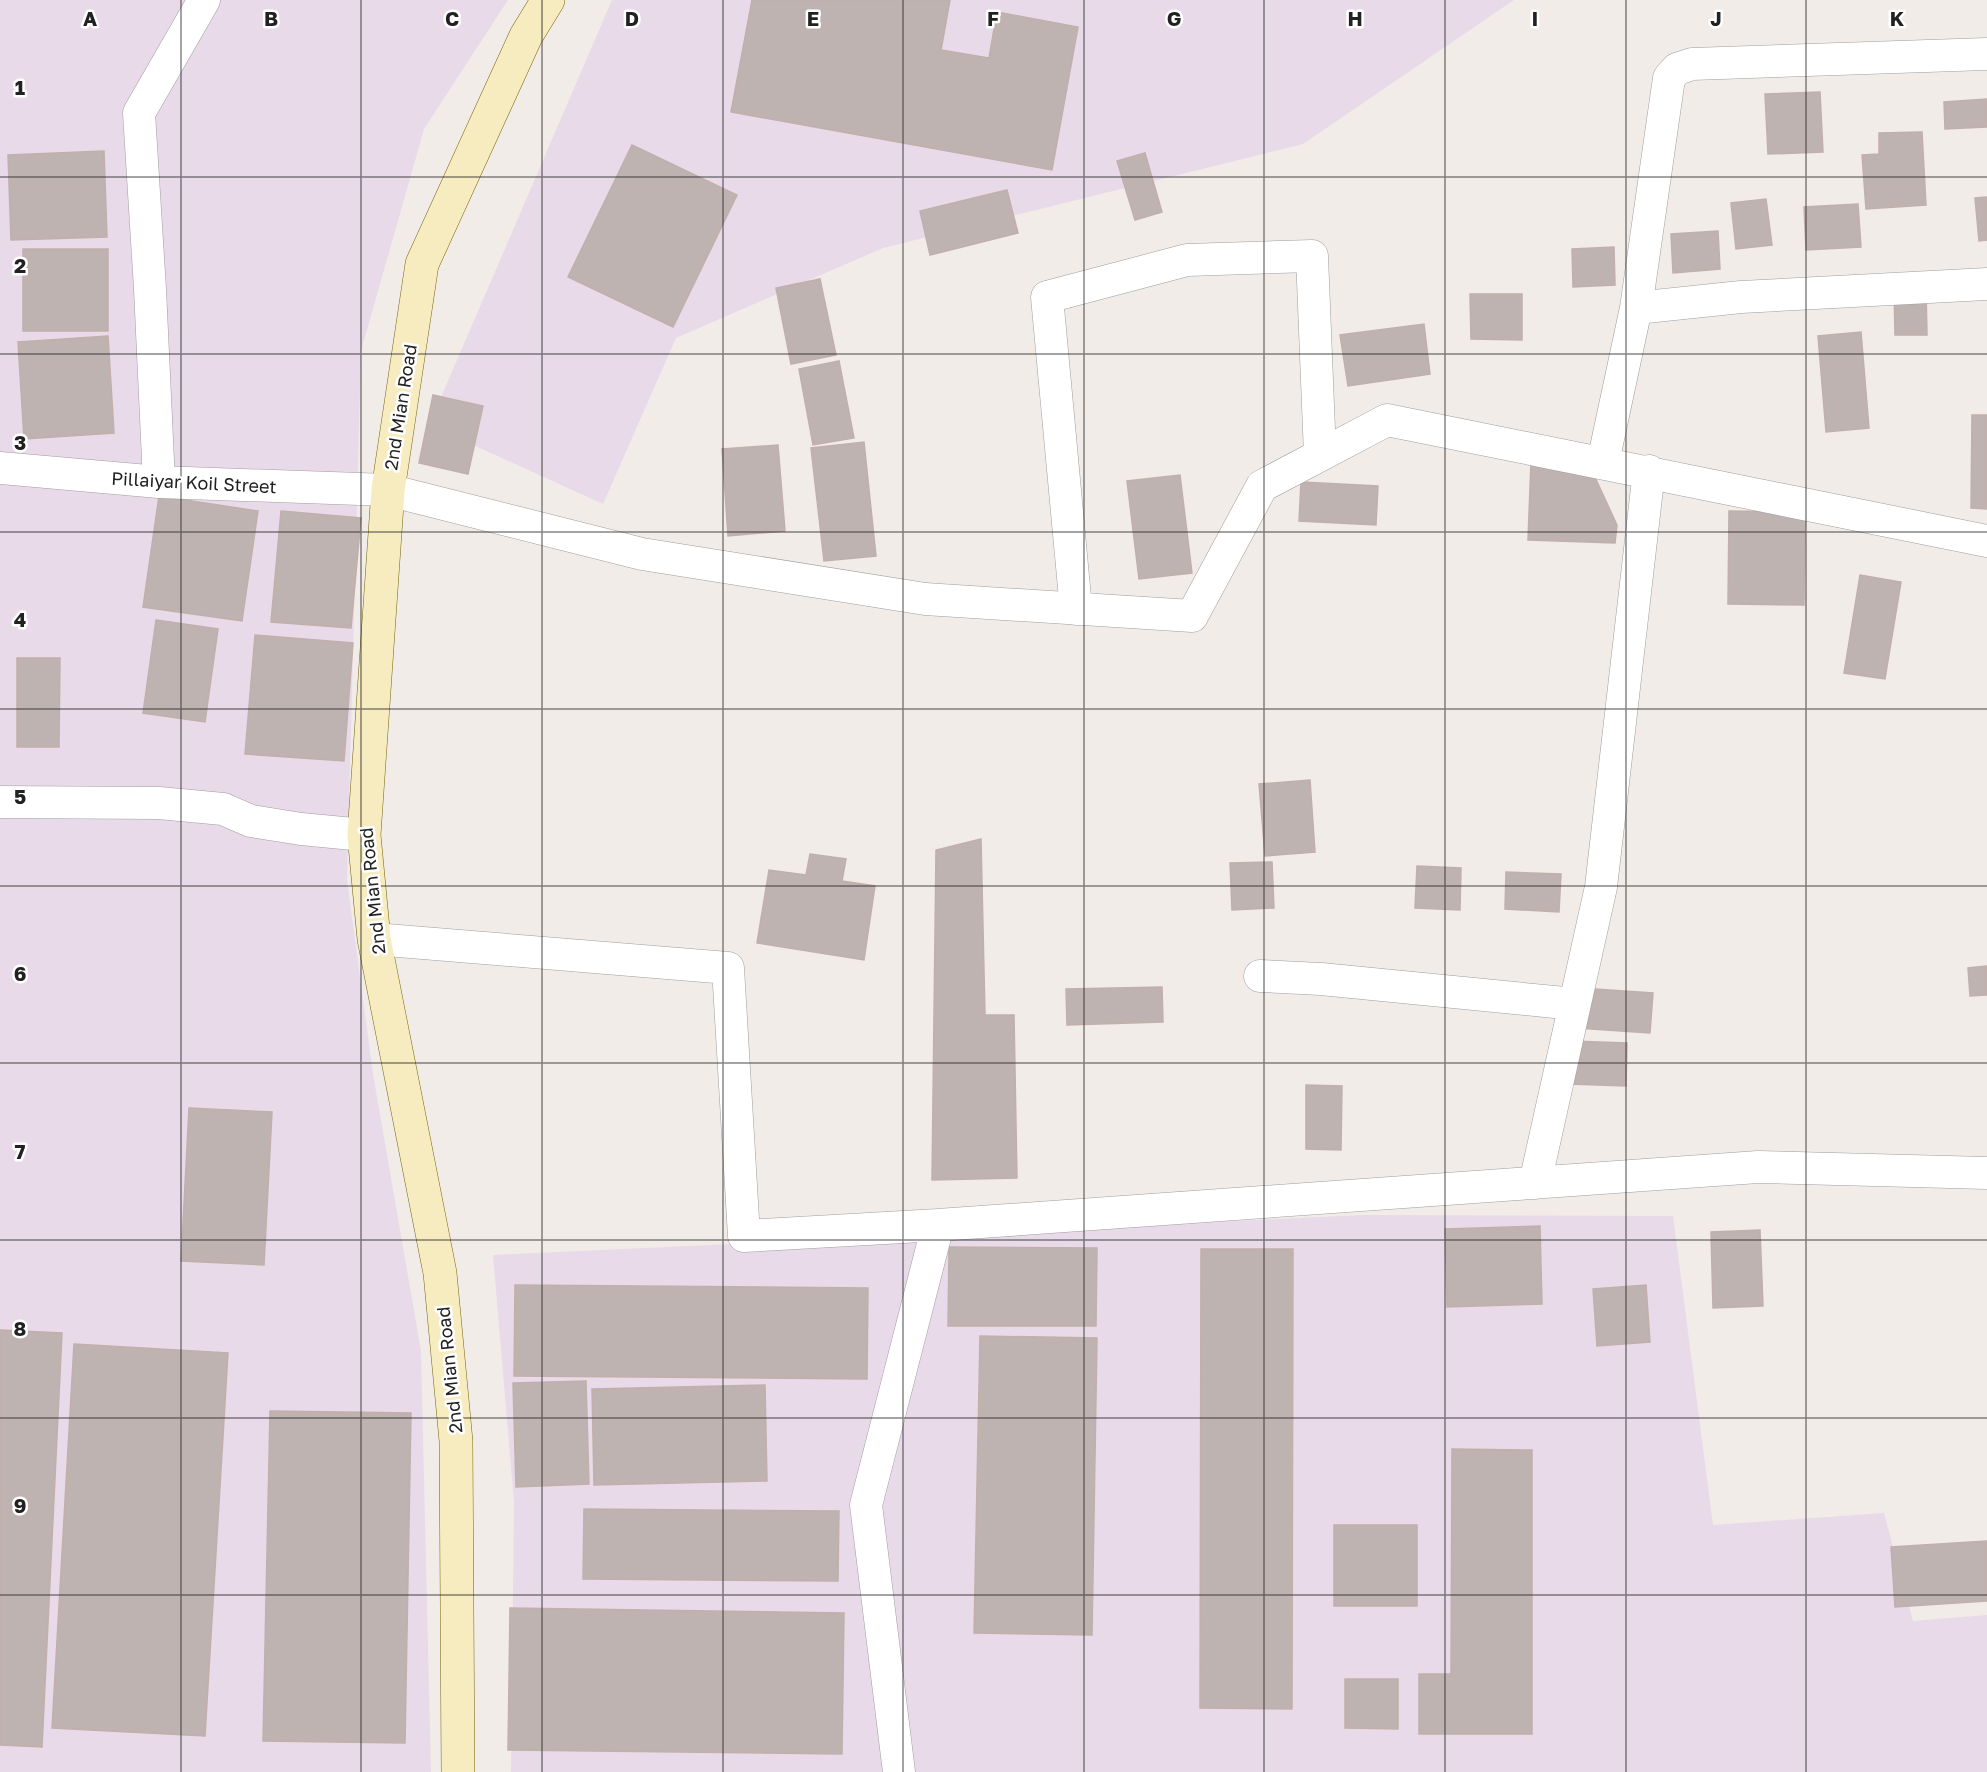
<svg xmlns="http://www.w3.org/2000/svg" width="1987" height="1772" font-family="'Golos Text',sans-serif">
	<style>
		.industrial { fill: #e8dae9 }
		.building { fill: #beb3b1; stroke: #c2afab; stroke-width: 1.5 }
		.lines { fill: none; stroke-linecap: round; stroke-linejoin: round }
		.minor-casing { stroke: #9e9e9e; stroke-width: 33 }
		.secondary-casing { stroke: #75650b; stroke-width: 34 }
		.minor { stroke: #fff; stroke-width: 32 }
		.secondary { stroke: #f7ebc0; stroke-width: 33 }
		.grid { fill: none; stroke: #212121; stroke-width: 1.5; stroke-opacity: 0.55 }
		.labels { text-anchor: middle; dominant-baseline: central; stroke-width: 5; stroke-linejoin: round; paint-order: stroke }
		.street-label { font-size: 18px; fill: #212121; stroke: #fff }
		.grid-label { font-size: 20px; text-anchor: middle; font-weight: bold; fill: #212121; stroke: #fff; stroke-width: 5; stroke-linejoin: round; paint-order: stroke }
	</style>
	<rect width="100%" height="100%" fill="#f1ece8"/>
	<path class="industrial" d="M0 0H508L424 129 361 351 347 880 373 1074 421 1351 431 1772H0Z
		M612 0H1514L1303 144 883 248 676 338 603 504 429 425Z
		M1365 1215 1673 1216 1713 1525 1884 1513 1913 1621 1987 1615V1772H511L514 1502 493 1255Z"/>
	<path class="building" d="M752 0H950L941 50 989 58 997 12 1078 27 1052 170 731 112Z
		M1820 92 1823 152 1768 154 1765 94Z
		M1987 99V127L1945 129 1944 102Z
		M1922 132 1926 205 1866 209 1862 155 1879 154V133Z
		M632 145 737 195 673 327 568 277Z
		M104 151 107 237 11 240 8 155Z
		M1145 153 1162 212 1135 220 1117 161Z
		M1007 190 1018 233 930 255 920 211Z
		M1987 197V240L1979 241 1975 198Z
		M1766 199 1772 245 1736 249 1731 203Z
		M1858 204 1861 247 1806 250 1804 207Z
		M1718 231 1720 269 1673 273 1671 234Z
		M1614 247 1615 285 1573 287 1572 249Z
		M23 249H108V331H23Z
		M820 279 836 355 791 364 776 288Z
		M1894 289H1926L1927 335H1895Z
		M1470 294H1522V340L1471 339Z
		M1424 324 1430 374 1348 386 1340 335Z
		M1861 332 1869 428 1826 432 1818 336Z
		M108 336 114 433 24 439 18 342Z
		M839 361 854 438 813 445 799 369Z
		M433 395 483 406 468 474 419 463Z
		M1972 415H1987V509L1971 508Z
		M864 442 876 556 824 561 811 448Z
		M778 445 785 531 728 536 722 449Z
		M1531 462 1566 464V472L1593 473 1617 525 1615 543 1528 540Z
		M1180 475 1192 573 1139 579 1127 481Z
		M1301 482 1378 486 1376 525 1299 521Z
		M159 496 258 511 242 621 143 607Z
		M281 511 361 518 351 628 271 622Z
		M1729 511 1805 512 1804 605 1728 604Z
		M1860 575 1901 582 1885 679 1844 673Z
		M156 620 218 629 205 722 143 713Z
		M255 635 353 643 344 761 245 754Z
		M17 658H60L59 747H17Z
		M1310 780 1315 852 1265 856 1259 784Z
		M981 839 985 1015H1014L1017 1178 932 1180 936 850Z
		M810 854 846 859 842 881 875 886 864 960 757 943 769 870 806 875Z
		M1272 862 1274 908 1232 910 1230 863Z
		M1417 866 1461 868 1460 910 1415 908Z
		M1506 872 1561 874 1559 912 1505 909Z
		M1987 966V995L1970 996 1968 968Z
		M1162 987 1163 1022 1067 1025 1066 989Z
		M1580 988 1653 993 1650 1033 1577 1028Z
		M1571 1041 1627 1043 1626 1086 1569 1084Z
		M1306 1085 1342 1086 1341 1150 1306 1149Z
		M189 1108 272 1112 264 1265 181 1261Z
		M1540 1226 1542 1304 1447 1307 1445 1229Z
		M1760 1230 1763 1306 1713 1308 1711 1232Z
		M949 1247 1097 1248 1096 1326H948Z
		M1201 1249H1293L1292 1709 1200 1708Z
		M515 1285 868 1288 867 1379 514 1376Z
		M1646 1285 1650 1342 1597 1346 1593 1289Z
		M0 1330 62 1333 42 1747 0 1745Z
		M980 1336 1097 1338 1092 1635 974 1633Z
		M74 1344 228 1353 205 1736 52 1728Z
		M586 1381 589 1484 516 1487 513 1383Z
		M765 1385 767 1481 594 1485 592 1389Z
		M270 1411 411 1413 405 1743 263 1741Z
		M1452 1449 1532 1450V1734H1419V1674H1451Z
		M584 1509 839 1511 838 1581 583 1579Z
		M1334 1525H1417V1606H1334Z
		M1987 1541V1601L1895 1607 1891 1547Z
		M510 1608 844 1613 842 1754 508 1750Z
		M1345 1679H1398V1729L1345 1728Z"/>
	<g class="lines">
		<g class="minor-casing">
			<path id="minor" d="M1636 308 1669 78 1677 69 1692 64 1987 54
				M1603 462 1636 308 1741 297 1987 284
				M0 468 159 482 388 490 642 554 925 599 1192 616 1262 486 1387 420 1987 541
				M159 482 150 289 139 113 204 0
				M1076 609 1047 297 1187 260 1312 256 1320 455
				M0 802 159 803 223 809 251 821 301 829 364 835
				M374 939 728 968 744 1236 938 1225
				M1260 976 1321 979 1575 1004
				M1535 1183 1601 887 1649 471
				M899 1772 866 1505 938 1225 1758 1167 1987 1173"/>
		</g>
		<g class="secondary-casing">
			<path id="secondary" d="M458 1772 456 1441 440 1273 374 939 364 835 388 490 422 264 526 36 548 0"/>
		</g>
		<use href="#minor" class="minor"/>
		<use href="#secondary" class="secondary"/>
	</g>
	<path class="grid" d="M181 0V1772M361 0V1772M542 0V1772M723 0V1772M903 0V1772M1084 0V1772M1264 0V1772M1445 0V1772M1626 0V1772M1806 0V1772M0 177H1987M0 354H1987M0 532H1987M0 709H1987M0 886H1987M0 1063H1987M0 1240H1987M0 1418H1987M0 1595H1987"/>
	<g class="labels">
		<g class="street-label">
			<text transform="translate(400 407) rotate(-81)">2nd Mian Road</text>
			<text transform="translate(194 482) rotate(3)">Pillaiyar Koil Street</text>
			<text transform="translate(372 891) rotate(-96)">2nd Mian Road</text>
			<text transform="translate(449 1370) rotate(-96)">2nd Mian Road</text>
		</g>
	</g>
	<g class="grid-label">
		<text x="90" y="26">A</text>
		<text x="271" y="26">B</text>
		<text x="452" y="26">C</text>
		<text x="632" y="26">D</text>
		<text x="813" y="26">E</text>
		<text x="993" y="26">F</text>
		<text x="1174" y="26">G</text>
		<text x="1355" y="26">H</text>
		<text x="1535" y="26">I</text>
		<text x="1716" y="26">J</text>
		<text x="1897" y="26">K</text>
		<text x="20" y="95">1</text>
		<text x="20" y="273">2</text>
		<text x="20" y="450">3</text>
		<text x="20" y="627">4</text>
		<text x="20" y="804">5</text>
		<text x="20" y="981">6</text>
		<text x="20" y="1159">7</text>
		<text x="20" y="1336">8</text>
		<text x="20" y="1513">9</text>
	</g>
</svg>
